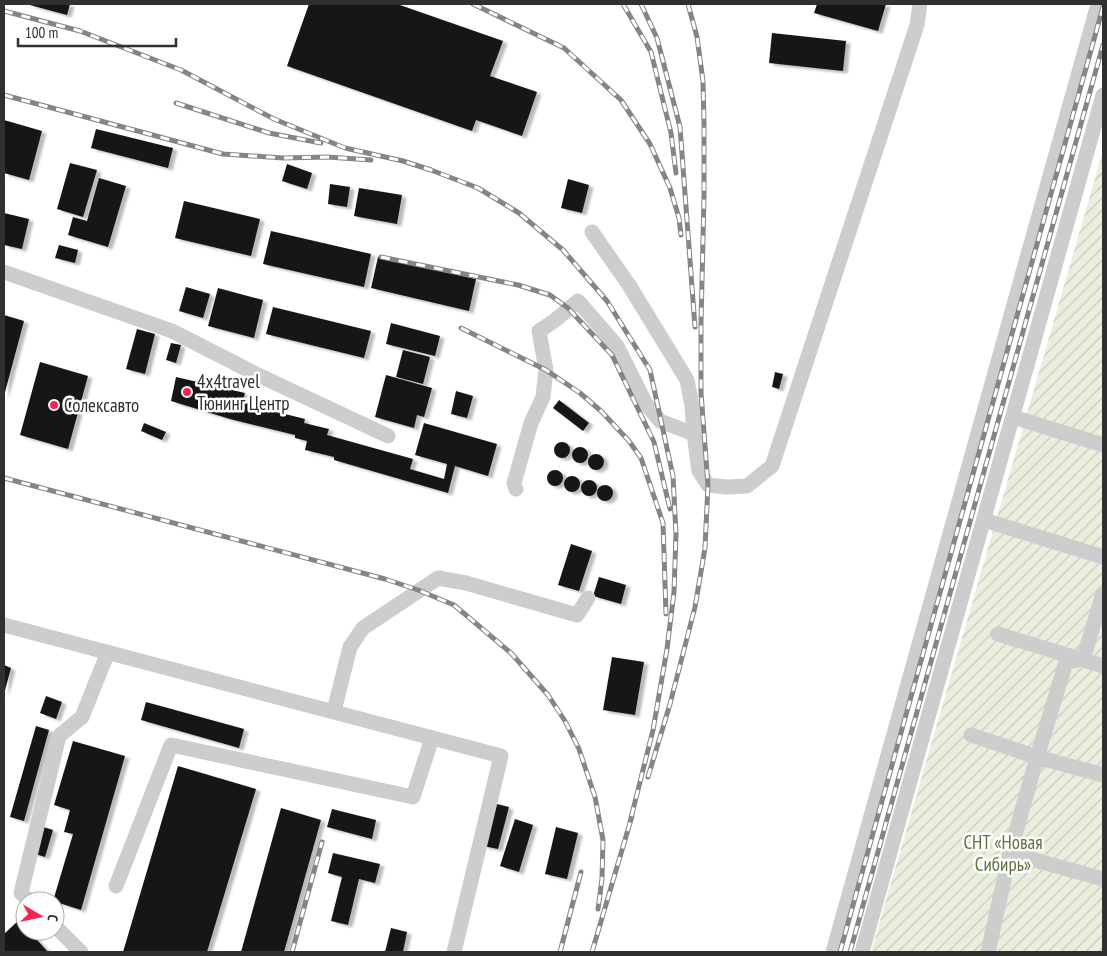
<svg xmlns="http://www.w3.org/2000/svg" width="1107" height="956" font-family="'PT Sans Narrow',sans-serif">
	<style>
		.garden { fill: url(#garden-furrows) }
		.building { fill: #171717; filter: url(#shadow) }
		.lines { fill: none; stroke-linecap: round; stroke-linejoin: round }
		.minor { stroke: #cdcdcd; stroke-width: 15 }
		.rail-casing { stroke: #858585; stroke-width: 5 }
		.rail { stroke: #fff; stroke-width: 3; stroke-dasharray: 9; stroke-linecap: butt }
		.poi-dot { fill: #f62453; stroke: #fff; stroke-width: 2 }
		.labels { text-anchor: middle; dominant-baseline: central; stroke-width: 5; stroke-linejoin: round; paint-order: stroke }
		.poi-label { font-size: 19px; fill: #303030; stroke: #fff; text-anchor: start }
		.park-label { font-size: 19px; fill: #5c7139; stroke: #fff }
	</style>
	<defs>
		<pattern id="garden-furrows" width="10" height="10" patternUnits="userSpaceOnUse" patternTransform="scale(1.25)"><rect width="10" height="10" fill="#e9eedd"/><path d="M-1 1l2-2M0 10L10 0M9 11l2-2" fill="none" stroke="#c8ccbe"/></pattern>
		<filter id="shadow"><feDropShadow dx="4.5" dy="2.5" stdDeviation="1" flood-color="#0004"/></filter>
	</defs>
	<rect width="100%" height="100%" fill="#fff"/>
	<path class="garden" d="M1103 151V952H871Z"/>
	<path class="building" d="M26 4H70L67 15Z
		M309 4H397L503 41 490 76 537 92 522 136 476 120 472 131 287 66Z
		M817 4H886L878 31 814 13Z
		M772 33 846 41 843 71 769 63Z
		M4 120 42 131 29 180 4 173Z
		M96 129 173 148 168 168 91 148Z
		M70 163 97 170 83 217 57 209Z
		M287 164 312 173 307 189 282 181Z
		M99 178 126 186 108 247 68 235 73 217 87 221Z
		M568 179 589 185 582 213 561 208Z
		M330 184 350 187 347 207 328 204Z
		M359 188 402 195 397 224 354 216Z
		M184 201 260 219 251 256 175 238Z
		M4 213 29 219 22 249 4 245Z
		M271 231 371 254 364 287 263 264Z
		M59 245 78 250 75 263 55 258Z
		M378 257 476 279 469 311 371 288Z
		M186 287 210 294 203 318 179 311Z
		M218 288 263 300 254 338 208 326Z
		M273 307 371 331 364 358 266 334Z
		M4 315 24 321 4 396Z
		M391 323 440 336 435 356 386 344Z
		M137 329 155 334 145 374 126 369Z
		M171 343 181 345 176 363 166 360Z
		M403 350 430 357 423 384 396 377Z
		M40 362 88 376 68 449 20 435Z
		M775 372 783 374 779 389 772 387Z
		M386 375 432 388 424 417 417 415 414 428 375 417Z
		M176 377 245 393 243 400 266 406 265 409 305 419 304 423 329 429 327 435 413 459 410 469 444 479 447 464 415 455 424 423 497 444 488 476 455 466 448 493 334 460V457L305 450 307 441 295 438V435L230 419 171 401Z
		M456 391 473 396 467 418 451 414Z
		M559 400 589 423 583 431 553 408Z
		M144 423 166 432 162 440 141 431Z
		M554 450a8 8 0 1 1 16 0a8 8 0 1 1-16 0Z
		M572 455a8 8 0 1 1 16 0a8 8 0 1 1-16 0Z
		M588 462a8 8 0 1 1 16 0a8 8 0 1 1-16 0Z
		M547 478a8 8 0 1 1 16 0a8 8 0 1 1-16 0Z
		M564 484a8 8 0 1 1 16 0a8 8 0 1 1-16 0Z
		M581 488a8 8 0 1 1 16 0a8 8 0 1 1-16 0Z
		M597 493a8 8 0 1 1 16 0a8 8 0 1 1-16 0Z
		M571 544 592 551 579 591 558 585Z
		M599 577 626 585 621 604 593 596Z
		M612 657 644 662 635 715 603 710Z
		M4 665 11 668 4 694Z
		M46 696 62 702 56 719 40 713Z
		M146 702 244 729 239 748 141 720Z
		M36 726 49 730 24 821 10 817Z
		M73 741 125 756 81 910 53 901 73 834 64 832 70 810 54 805Z
		M178 766 256 789 207 952H123Z
		M493 803 509 807 498 849 483 846Z
		M281 808 321 820 284 952H241Z
		M332 809 376 820 372 839 327 827Z
		M515 819 533 825 519 872 500 866Z
		M34 824 53 830 45 857 26 851Z
		M556 827 578 833 567 879 545 874Z
		M333 853 380 864 375 883 359 879 348 925 331 921 342 877 328 873Z
		M19 920 25 927V931H29L48 952H4V934Z
		M391 928 407 932 403 952H385Z"/>
	<g class="lines">
		<path class="minor" d="M592 232 629 285 687 380 692 406 694 434
			M4 272 172 331 256 374 388 436
			M1013 417 1103 445
			M516 489 514 483 531 423 543 397 546 370 539 331 554 321 578 301 617 346 646 404 660 421 694 434 699 471 708 485 727 487 747 486 772 466 917 25 920 4
			M984 520 1103 557
			M4 625 501 756 454 952
			M998 634 1103 666
			M334 711 350 647 363 628 438 578 466 583 577 615 588 598
			M971 735 1037 757 1103 775
			M1010 853 1103 879
			M116 886 171 745 413 797 432 738
			M29 901 21 893 59 736 82 717 108 652
			M55 926 81 952
			M833 952 1098 4
			M862 952 1103 95
			M988 952 1010 853 1037 757 1066 662 1083 659 1103 594"/>
		<g class="rail-casing">
			<path id="rail" d="M473 4 564 48 621 100 650 144 670 188 679 218 681 235
				M623 4 651 52 671 133 676 173
				M641 4 657 38 680 127 695 327
				M4 11 80 31 181 70 274 119 345 148 403 161 431 170 478 188 519 213 563 250 607 301 650 370 673 476 676 534 674 592 667 649 653 730 630 822
				M4 95 223 154 283 158 327 157 371 160
				M176 103 269 133 321 143
				M381 257 518 285 550 295 568 308 612 355 654 442 670 509
				M461 328 546 370 580 393 601 411 629 441 641 458 663 523 666 614
				M4 478 385 579 418 590 454 605 511 653 548 695 565 721 579 749 595 797 603 840 602 879 598 909
				M648 777 670 704 695 607 705 548 708 485 701 393V323L704 197V124L703 81 697 37 688 4
				M292 952 322 842
				M560 952 581 872
				M592 952 632 816
				M840 952 1103 7
				M850 952 1103 45"/>
		</g>
		<use href="#rail" class="rail"/>
	</g>
	<g class="poi-dot">
		<circle cx="187" cy="392" r="5"/>
		<circle cx="54" cy="405" r="5"/>
	</g>
	<g class="labels">
		<g class="poi-label">
			<text x="197" y="381">4x4travel<tspan x="197" dy="22">Тюнинг Центр</tspan></text>
			<text x="64" y="405">Солексавто</text>
		</g>
		<g class="park-label">
			<text x="1003" y="842">СНТ «Новая<tspan x="1003" dy="22">Сибирь»</tspan></text>
		</g>
	</g>
	<rect width="1107" height="956" fill="none" stroke="#303030" stroke-width="10"/>
	<g transform="translate(40 916) rotate(99)"><circle r="24" fill="#ffffff" stroke="#acacac"/>
	<path d="M0-4L9 19L0 12L-9 19Z" fill="#f62453"/>
	<text y="-8" font-size="14" font-weight="bold" text-anchor="middle" fill="#303030">С</text>
	</g>
	<path d="M18 38v8h158v-8" fill="none" stroke="#303030" stroke-width="2.5"/>
	<text x="25" y="38" font-size="15" fill="#303030" stroke="#ffffff" stroke-width="4" paint-order="stroke">100 m</text>
</svg>
